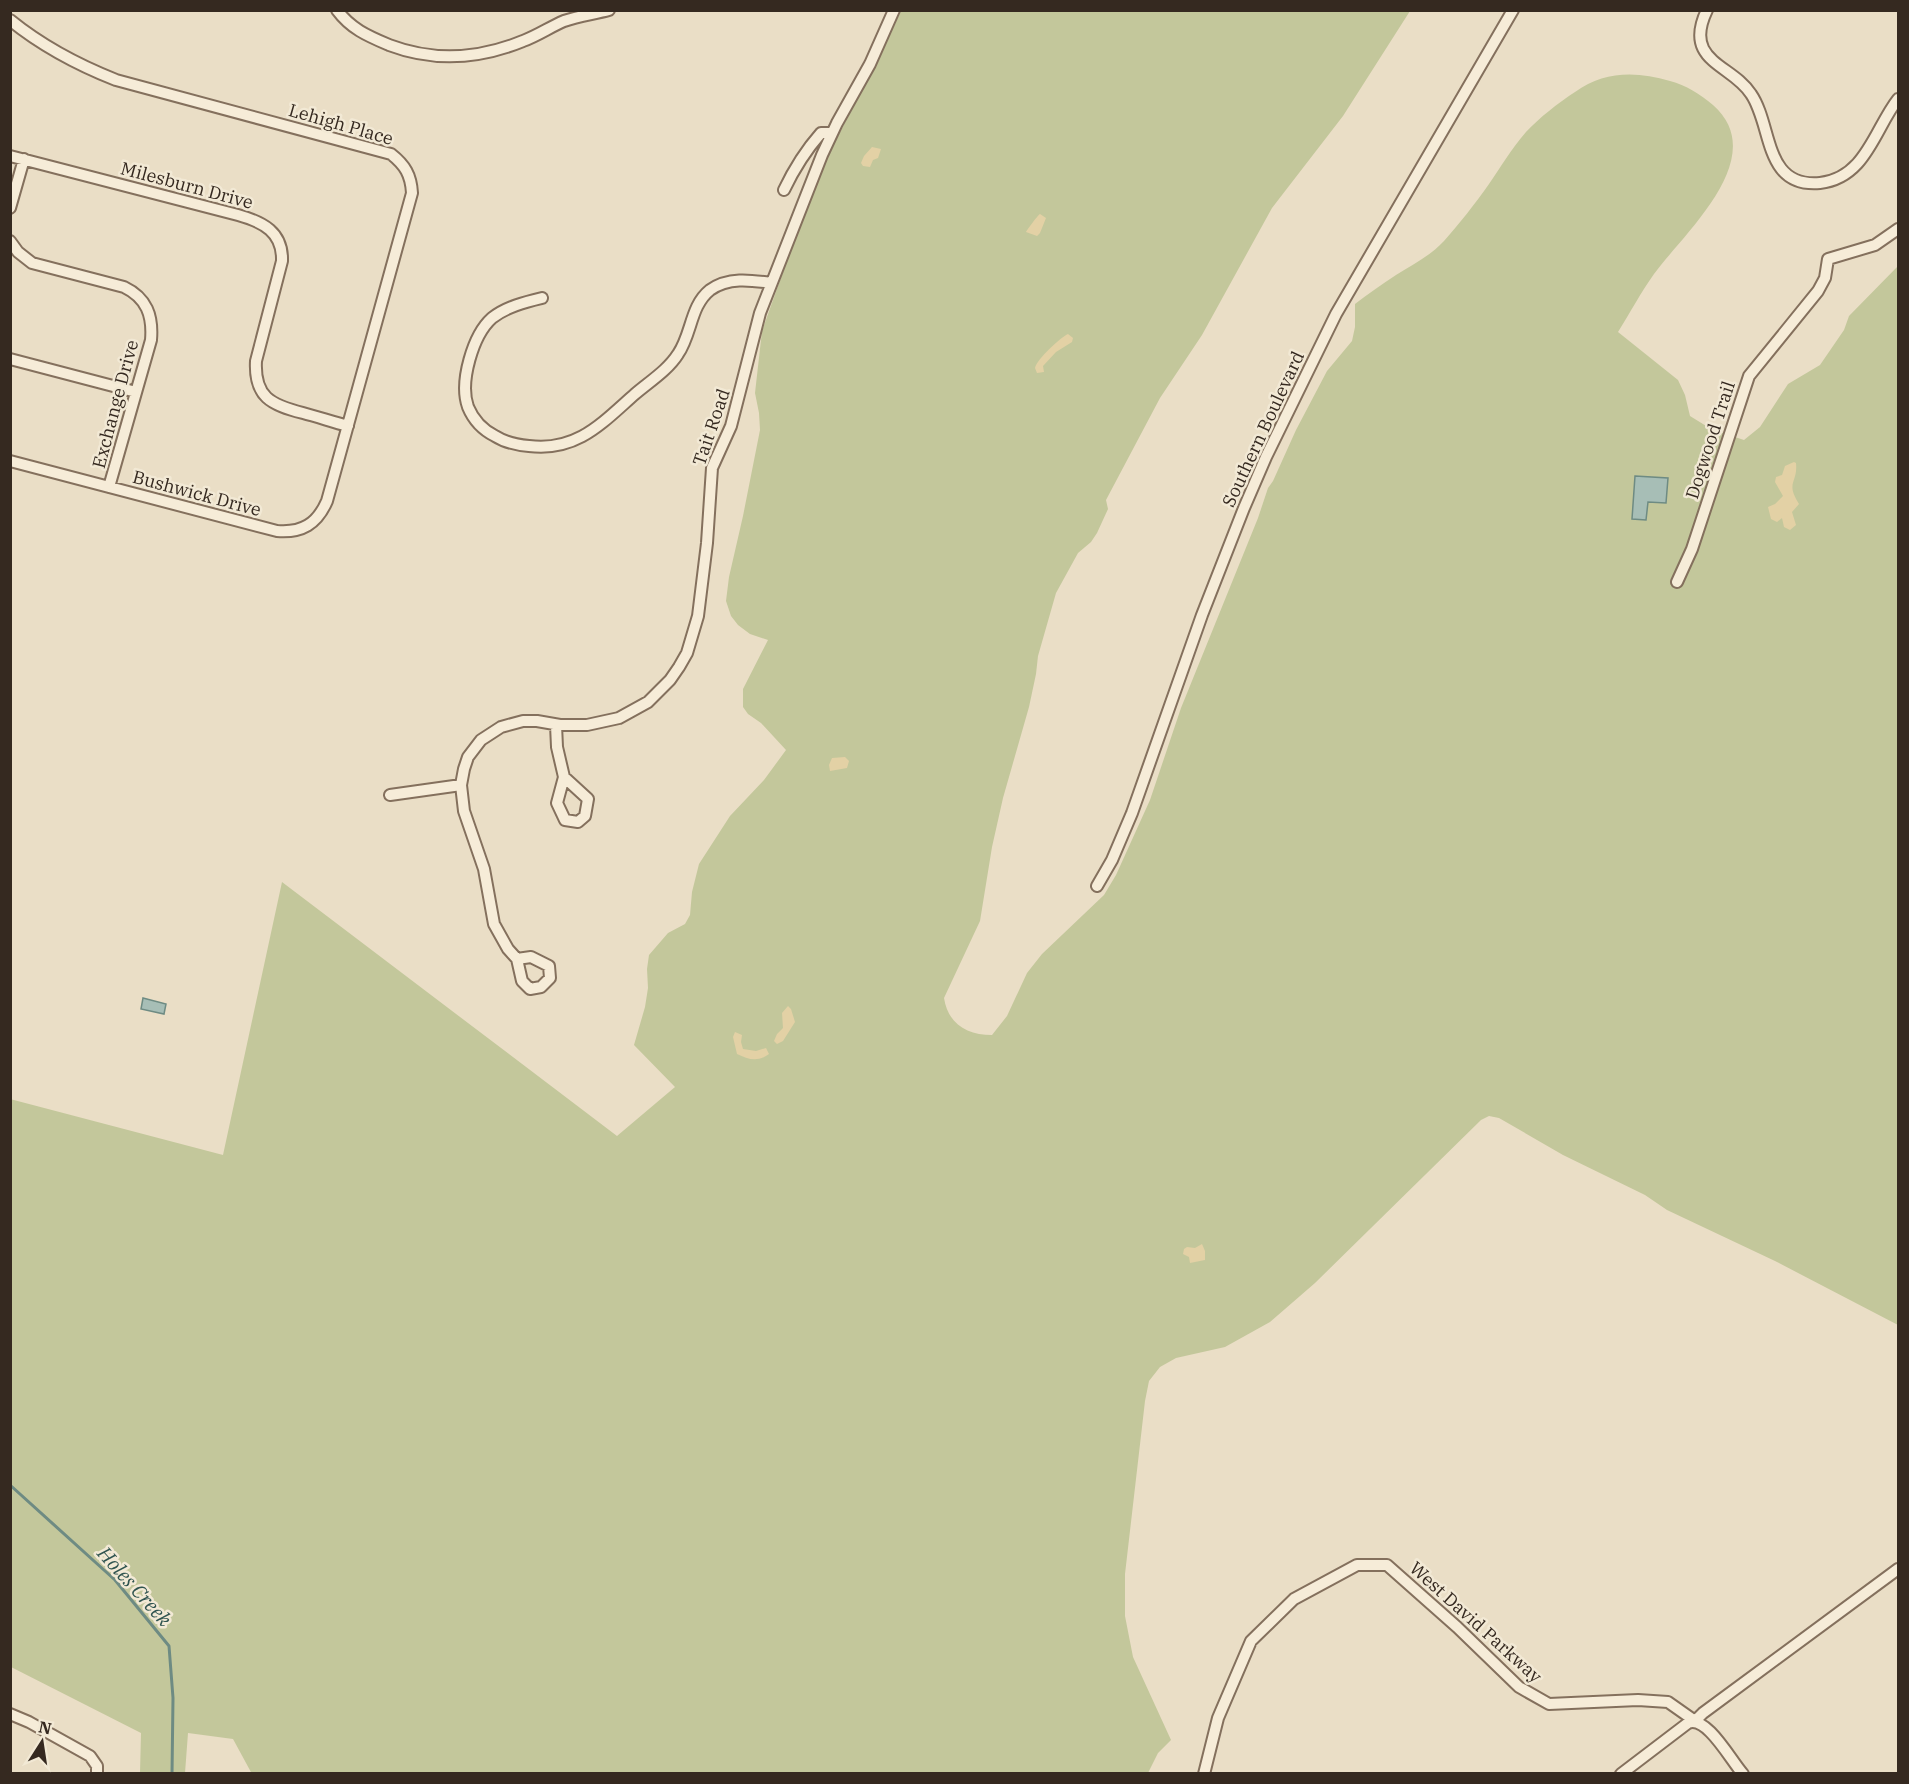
<svg xmlns="http://www.w3.org/2000/svg" width="1909" height="1784" font-family="'IBM Plex Serif',serif">
	<style>
		.green { fill: #c3c79b }
		.sand { fill: #e3d1a5 }
		.water { fill: #a7beb6; stroke: #6e8b83; stroke-width: 1.5 }
		.lines { fill: none; stroke-linecap: round; stroke-linejoin: round }
		.stream { stroke: #6e8b83; stroke-width: 3 }
		.street-casing { stroke: #84705d; stroke-width: 14 }
		.street { stroke: #f6ecd8; stroke-width: 10 }
		.labels { text-anchor: middle; dominant-baseline: central; stroke-width: 5; stroke-linejoin: round; paint-order: stroke }
		.street-label { font-size: 18px; fill: #352920; stroke: #f2e9d5 }
		.water-label { font-size: 20px; font-style: italic; fill: #305450; stroke: #f2e9d5 }
	</style>
	<rect width="100%" height="100%" fill="#eadec6"/>
	<path class="green" d="M901 11H1410L1343 116 1272 208 1202 335 1160 398 1106 500 1108 509 1097 533 1091 542 1078 553 1056 593 1038 656 1036 674 1029 707 1003 798 992 847 980 921 944 998C948 1024 967 1035 992 1035L1007 1016 1027 973 1042 954 1104 895 1116 875 1150 800 1181 708 1258 518 1268 488 1273 481 1296 430 1327 371 1352 341 1355 327V304C1368 294 1382 284 1396 275 1413 264 1429 257 1444 241 1459 224 1475 204 1489 184 1501 167 1511 149 1526 132 1539 118 1558 103 1575 92 1604 71 1636 71 1670 81 1686 85 1700 94 1713 105 1772 157 1684 233 1654 274 1641 292 1630 313 1618 332L1678 380 1685 395 1690 416 1711 429 1744 440 1760 427 1788 384 1820 365 1844 330 1849 316 1898 266V1325L1775 1261 1667 1210 1645 1195 1563 1155 1499 1118 1489 1116 1481 1120 1315 1283 1270 1322 1225 1347 1176 1358 1160 1367 1149 1381 1145 1401 1125 1574V1616L1133 1657 1171 1740 1158 1753 1148 1773 252 1774 233 1739 188 1733 185 1773H140L141 1733 11 1667 10 1099 223 1155 282 882 617 1136 675 1087 634 1045 645 1007 648 988 647 969 649 955 668 933 685 924 690 915 692 892 699 864 730 816 764 780 786 750 761 723 748 714 743 707V689L768 640 750 634 738 625 731 616 726 601 729 577 743 516 760 430 759 413 755 393 762 331 789 255 826 159 879 58Z"/>
	<path class="sand" d="M872 147 881 149 878 158 873 160 870 167 863 166 861 163 864 156Z
		M1040 214 1046 218 1040 233 1037 236 1026 232C1027 230 1038 215 1040 214Z
		M1068 334 1073 338 1072 342 1056 352 1043 366 1044 372 1037 373 1035 368C1037 359 1061 337 1068 334Z
		M1794 462 1796 463C1798 484 1785 481 1799 504L1792 512 1796 525 1790 530 1784 527 1782 518 1777 522 1771 519 1768 507 1775 504 1783 496 1775 482 1776 477 1782 475 1785 466Z
		M845 757 849 761 847 768 830 771 829 765 832 758Z
		M788 1006 791 1009 795 1022 783 1041 777 1044 774 1041 777 1034 783 1028 782 1013Z
		M735 1032 742 1035 741 1042 743 1049 756 1051 766 1048 769 1054C757 1063 748 1059 737 1054L733 1037Z
		M1202 1244 1205 1251V1260L1190 1263 1189 1257 1183 1254 1184 1249 1187 1247 1195 1248Z"/>
	<path class="water" d="M1635 476 1668 478 1666 503 1648 502 1646 520 1632 519Z
		M143 998 166 1004 164 1014 141 1009Z"/>
	<g class="lines">
		<path class="stream" d="M10 1485 115 1580 169 1646 173 1698 172 1774"/>
		<g class="street-casing">
			<path id="street" d="M337 10C351 29 368 36 389 45 434 62 479 59 523 41 537 36 550 27 564 21 579 16 594 14 609 10
				M1707 10C1682 62 1732 64 1751 94 1773 126 1763 188 1820 183 1866 178 1875 128 1898 99
				M10 20C42 46 78 65 116 80L391 154C405 165 411 175 412 193L327 501C317 524 302 533 277 531L10 461
				M10 156 238 215C263 222 283 232 282 261L256 361C254 397 271 405 303 413 318 417 333 422 348 426
				M784 190C794 169 806 150 821 133H832
				M10 208 24 159
				M10 241 18 252 32 263 124 287C147 298 153 316 151 340L109 487
				M542 298C525 302 506 307 492 318 473 335 459 382 468 407 473 419 483 430 495 436 506 443 517 445 529 446 577 452 602 423 635 394 649 382 668 370 678 354 692 334 690 306 710 290 728 277 750 280 771 283
				M10 359 136 392
				M1677 582 1692 549 1749 376 1818 291 1825 278 1828 259 1875 245 1898 229
				M556 725 557 747 564 777 557 803 565 820 578 822 585 816 588 799 564 777
				M390 795 461 785
				M1097 886 1112 860 1132 813 1202 615 1244 508 1266 457 1336 314 1513 10
				M517 959 531 957 549 966 550 978 541 987 530 989 522 981 517 959 508 949 494 924 484 869 464 811 461 785 464 769 468 757 481 740 501 727 523 721H537L560 725H587L619 718 648 702 670 680 679 667 687 653 698 616 707 543 712 468 731 426 760 313 822 155 837 123 870 64 894 10
				M10 1714 29 1722 90 1756 97 1766V1774
				M1204 1774 1218 1718 1251 1641 1294 1599 1357 1565H1387L1457 1627 1519 1687 1549 1704 1638 1700 1668 1702 1695 1721 1703 1713 1898 1569
				M1621 1774 1688 1723C1707 1715 1731 1761 1743 1774"/>
		</g>
		<use href="#street" class="street"/>
	</g>
	<g class="labels">
		<g class="street-label">
			<text transform="translate(341 124) rotate(16)">Lehigh Place</text>
			<text transform="translate(187 185) rotate(15)">Milesburn Drive</text>
			<text transform="translate(115 404) rotate(-75)">Exchange Drive</text>
			<text transform="translate(711 427) rotate(-71)">Tait Road</text>
			<text transform="translate(1263 429) rotate(-65)">Southern Boulevard</text>
			<text transform="translate(1710 440) rotate(-72)">Dogwood Trail</text>
			<text transform="translate(197 493) rotate(15)">Bushwick Drive</text>
			<text transform="translate(1476 1622) rotate(42)">West David Parkway</text>
		</g>
		<g class="water-label">
			<text transform="translate(135 1586) rotate(48)">Holes Creek</text>
		</g>
	</g>
	<rect width="1909" height="1784" fill="none" stroke="#352920" stroke-width="24"/>
	<g transform="translate(42 1742) rotate(12)" stroke="#f2e9d5" stroke-width="4.5" paint-order="stroke">
	<path d="M0-4.5L10 22L0 15L-10 22Z" fill="#352920"/>
	<text y="-9" font-size="16" font-weight="bold" text-anchor="middle" fill="#352920">N</text>
	</g>
</svg>
